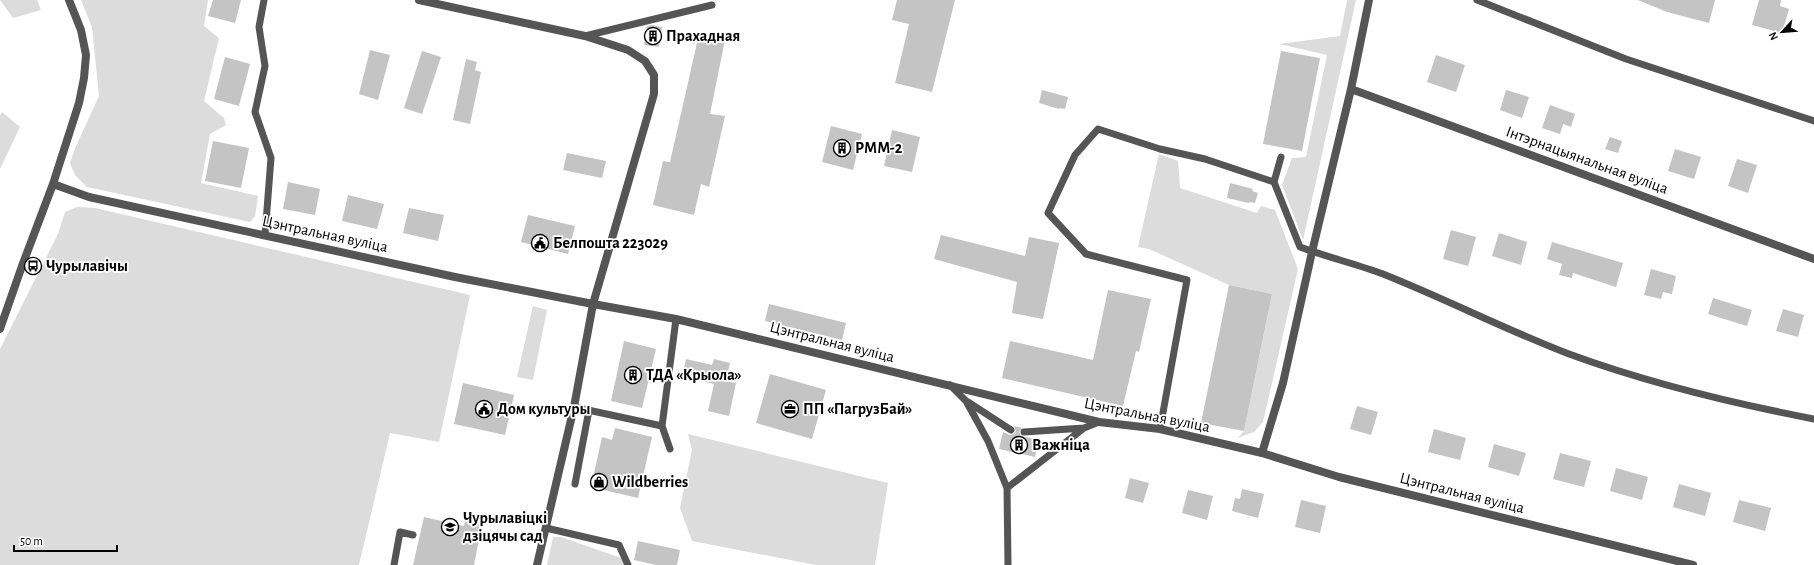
<svg xmlns="http://www.w3.org/2000/svg" width="1814" height="565" font-family="'Alegreya Sans',sans-serif">
	<style>
		.green { fill: #dcdcdc }
		.building { fill: #c4c4c4 }
		.lines { fill: none; stroke-linecap: round; stroke-linejoin: round }
		.service { stroke: #555; stroke-width: 7 }
		.minor { stroke: #555; stroke-width: 8 }
		.tertiary { stroke: #555; stroke-width: 8 }
		.labels { text-anchor: middle; dominant-baseline: central; stroke-width: 3.5; stroke-linejoin: round; paint-order: stroke }
		.poi-label { font-size: 16px; font-weight: bold; fill: #000; stroke: #fff; text-anchor: start }
		.street-label { font-size: 16px; fill: #000; stroke: #fff }
	</style>
	<rect width="100%" height="100%" fill="#fff"/>
	<path class="green" d="M0 0H37L41 10 13 18Z
		M81 0H208L204 26 219 38 204 101 224 118 226 125 210 134 201 183 258 196 255 216 250 222 87 187 75 175 70 163 76 146 99 96 92 27Z
		M1347 0H1356L1303 240 1282 185 1292 158 1306 157 1327 55 1279 44 1340 36Z
		M2 112 20 127 0 169V116Z
		M1159 154 1178 161 1180 188 1257 213 1261 206 1275 210 1298 269 1263 422 1254 432 1238 438 1244 431 1272 294 1229 285 1149 249 1138 247Z
		M77 207 95 208 470 295 439 442 390 433 359 565H0V349L58 234 65 212Z
		M533 306 547 310 533 380 517 377Z
		M688 434 888 483 875 565H816L692 541 680 508 692 450Z
		M553 537H561L621 558 625 565H547Z"/>
	<path class="building" d="M213 0H241L235 23 208 16Z
		M897 0H955L932 92 895 83 909 24 892 20Z
		M1638 0H1715L1709 23 1667 12Z
		M1759 0H1781L1780 6 1789 9 1782 33 1752 25Z
		M652 25 662 27 659 47 644 45 647 26Z
		M699 34 725 40 710 114 725 116 709 187 701 184 694 215 653 205 663 161 670 162Z
		M370 50 390 55 378 100 359 94Z
		M422 51 441 57 422 114 404 108Z
		M1281 51 1320 58 1302 151 1263 144Z
		M1436 55 1465 65 1456 92 1427 82Z
		M225 57 250 64 239 106 214 99Z
		M466 59 477 62 475 70 481 72 470 124 453 120Z
		M1042 90 1068 97 1065 109 1059 108V109L1039 103Z
		M1506 90 1529 97 1522 118 1500 110Z
		M1550 105 1575 114 1571 127 1563 124 1560 134 1542 128Z
		M831 126 862 134 853 170 822 162Z
		M892 130 920 137 912 172 884 166Z
		M1610 137 1622 141 1618 153 1605 149Z
		M213 141 249 148 241 188 205 181Z
		M1675 149 1701 157 1694 179 1668 171Z
		M567 153 606 161 602 178 563 170Z
		M1737 159 1757 165 1748 193 1728 186Z
		M288 182 320 189 315 215 283 209Z
		M1230 183 1253 189 1252 191 1258 193 1255 203 1250 202 1249 203 1227 198Z
		M348 195 384 204 377 229 342 221Z
		M409 208 444 215 438 241 403 233Z
		M528 215 575 226 568 254 521 242Z
		M1451 230 1476 237 1468 266 1443 259Z
		M1499 233 1527 242 1521 265 1492 256Z
		M941 235 1025 256 1029 237 1059 243 1043 319 1012 313 1017 282 934 259Z
		M1552 242 1623 263 1616 287 1573 273 1572 278 1559 275 1562 264 1547 259Z
		M1651 269 1676 276 1672 294 1663 292 1661 299 1644 295Z
		M1229 285 1272 294 1244 431 1201 423Z
		M1108 290 1151 299 1139 352 1136 351 1123 406 1002 378 1010 341 1093 360Z
		M1713 298 1752 310 1747 326 1708 314Z
		M769 304 846 323 842 340 765 321Z
		M1783 309 1804 315 1798 337 1776 331Z
		M624 341 656 349 642 408 611 401Z
		M686 359 712 365 714 359 730 363 726 381 736 383 729 416 708 411 714 384 682 376Z
		M770 374 826 390 812 439 756 423Z
		M463 383 514 395 505 435 454 424Z
		M1357 406 1378 412 1371 435 1350 429Z
		M1014 426 1022 428 1019 432 1021 436 1039 440 1035 457 999 449 1003 432 1010 435 1014 434 1016 431Z
		M615 428 652 437 638 498 591 487 602 437 612 440Z
		M1434 429 1466 438 1460 460 1428 452Z
		M1494 444 1526 453 1519 476 1488 467Z
		M1560 453 1591 461 1584 487 1553 479Z
		M1616 468 1648 477 1642 500 1610 491Z
		M1130 478 1149 483 1143 503 1125 498Z
		M1679 484 1711 493 1705 516 1673 507Z
		M1242 489 1264 494 1258 518 1232 511 1235 498 1240 499Z
		M1188 490 1213 496 1207 520 1182 513Z
		M1301 500 1326 506 1320 533 1295 527Z
		M1739 500 1771 508 1765 531 1733 522Z
		M424 517 464 526 465 521 482 524 474 565H413Z
		M638 541 680 550 677 565H656L634 560Z"/>
	<g class="lines">
		<path class="service" d="M264 0 259 27 265 66 255 112 271 158 265 235
			M1477 0 1626 59 1814 121
			M585 36 712 5
			M1274 182 1281 157
			M950 385 966 401 988 441 1007 488 1008 565
			M968 402 1011 430
			M574 407 662 426 676 319
			M662 426 670 449
			M1160 429 1187 280 1086 254 1048 213 1075 155 1098 129 1160 149 1205 159 1274 182 1300 247C1327 257 1356 264 1383 274 1446 299 1506 330 1569 354 1648 383 1731 403 1814 419
			M1024 432 1084 428
			M575 484 589 410
			M1007 488 1084 428 1099 422
			M546 528 619 545 628 565
			M394 565 400 532 413 535"/>
		<path class="minor" d="M419 0 585 36 628 50 645 61 654 75V94L593 304 676 319 1099 422 1160 429 1262 453 1339 477 1693 565
			M1351 89 1814 259
			M1262 453 1283 383 1312 252 1351 89 1369 0"/>
		<path class="tertiary" d="M53 184 89 197 455 277 593 304 574 407 537 565
			M0 329 22 266 53 184 79 103 84 78 86 55 81 30 69 0"/>
	</g>
	<defs>
		<g id="building-ring" transform="scale(0.9)"><circle r="9.5" fill="#fff" stroke="#000" stroke-width="1.5"/><path d="M-4-6H4V6H1V3H-1V6H-4ZM-2.5-4.3h1.7v1.8h-1.7ZM.8-4.3h1.7v1.8H.8ZM-2.5-1h1.7V.8h-1.7ZM.8-1h1.7V.8H.8Z" fill="#000"/></g>
		<g id="civic-ring" transform="scale(0.9)"><circle r="9.5" fill="#fff" stroke="#000" stroke-width="1.5"/><path d="M-.6-6.5H3V-4.5H.6V-3L4-1V1h2V6H-6V1h2V-1L-.6-3ZM-1.2 2.5V6h2.4V2.5Z" fill="#000"/></g>
		<g id="bus-ring" transform="scale(0.9)"><circle r="9.5" fill="#fff" stroke="#000" stroke-width="1.5"/><path d="M-5-6H5V4H4V6H2V4H-2V6H-4V4H-5ZM-3.5-4V0h7V-4ZM-3.5 1.2v1.5H-2V1.2ZM2 1.2v1.5H3.5V1.2Z" fill="#000"/></g>
		<g id="office-ring" transform="scale(0.9)"><circle r="9.5" fill="#fff" stroke="#000" stroke-width="1.5"/><path d="M-6-3h4V-5.5h4V-3h4V5H-6ZM-1-4.5V-3h2v-1.5ZM-6 0V1H6V0Z" fill="#000"/></g>
		<g id="shop-ring" transform="scale(0.9)"><circle r="9.5" fill="#fff" stroke="#000" stroke-width="1.5"/><path d="M-5-2.5h2.3a2.7 3.5 0 0 1 5.4 0H5L5.5 6h-11ZM-1.5-2.5h3a1.5 2.3 0 0 0-3 0Z" fill="#000"/></g>
		<g id="school-ring" transform="scale(0.9)"><circle r="9.5" fill="#fff" stroke="#000" stroke-width="1.5"/><path d="M0-5L7-2L0 1L-7-2ZM-4 1L0 2.5L4 1V4Q0 6-4 4Z" fill="#000"/></g>
	</defs>
	<g fill-rule="evenodd">
		<use href="#building-ring" x="653" y="36"/>
		<use href="#building-ring" x="842" y="148"/>
		<use href="#civic-ring" x="540" y="243"/>
		<use href="#bus-ring" x="33" y="266"/>
		<use href="#building-ring" x="633" y="375"/>
		<use href="#civic-ring" x="484" y="409"/>
		<use href="#office-ring" x="790" y="409"/>
		<use href="#building-ring" x="1019" y="445"/>
		<use href="#shop-ring" x="599" y="482"/>
		<use href="#school-ring" x="450" y="527"/>
	</g>
	<g class="labels">
		<g class="poi-label">
			<text x="666" y="36">Прахадная</text>
			<text x="855" y="148">РММ-2</text>
			<text x="553" y="243">Белпошта 223029</text>
			<text x="46" y="266">Чурылавічы</text>
			<text x="646" y="375">ТДА «Крыола»</text>
			<text x="497" y="409">Дом культуры</text>
			<text x="803" y="409">ПП «ПагрузБай»</text>
			<text x="1032" y="445">Важніца</text>
			<text x="612" y="482">Wildberries</text>
			<text x="463" y="518">Чурылавіцкі<tspan x="463" dy="18">дзіцячы сад</tspan></text>
		</g>
		<g class="street-label">
			<text transform="translate(1587 160) rotate(20)">Інтэрнацыянальная вуліца</text>
			<text transform="translate(325 234) rotate(12)">Цэнтральная вуліца</text>
			<text transform="translate(832 342) rotate(14)">Цэнтральная вуліца</text>
			<text transform="translate(1147 415) rotate(11)">Цэнтральная вуліца</text>
			<text transform="translate(1462 493) rotate(14)">Цэнтральная вуліца</text>
		</g>
	</g>
	<g transform="translate(1782 32) rotate(244)" stroke="#ffffff" stroke-width="3" paint-order="stroke">
	<path d="M0-3L7 15L0 10L-7 15Z" fill="#000000"/>
	<text y="-6" font-size="11" font-weight="bold" text-anchor="middle" fill="#000000">N</text>
	</g>
	<path d="M14 545v6h103v-6" fill="none" stroke="#000000" stroke-width="2"/>
	<text x="20" y="545" font-size="12" fill="#000000" stroke="#ffffff" stroke-width="3" paint-order="stroke">50 m</text>
</svg>
